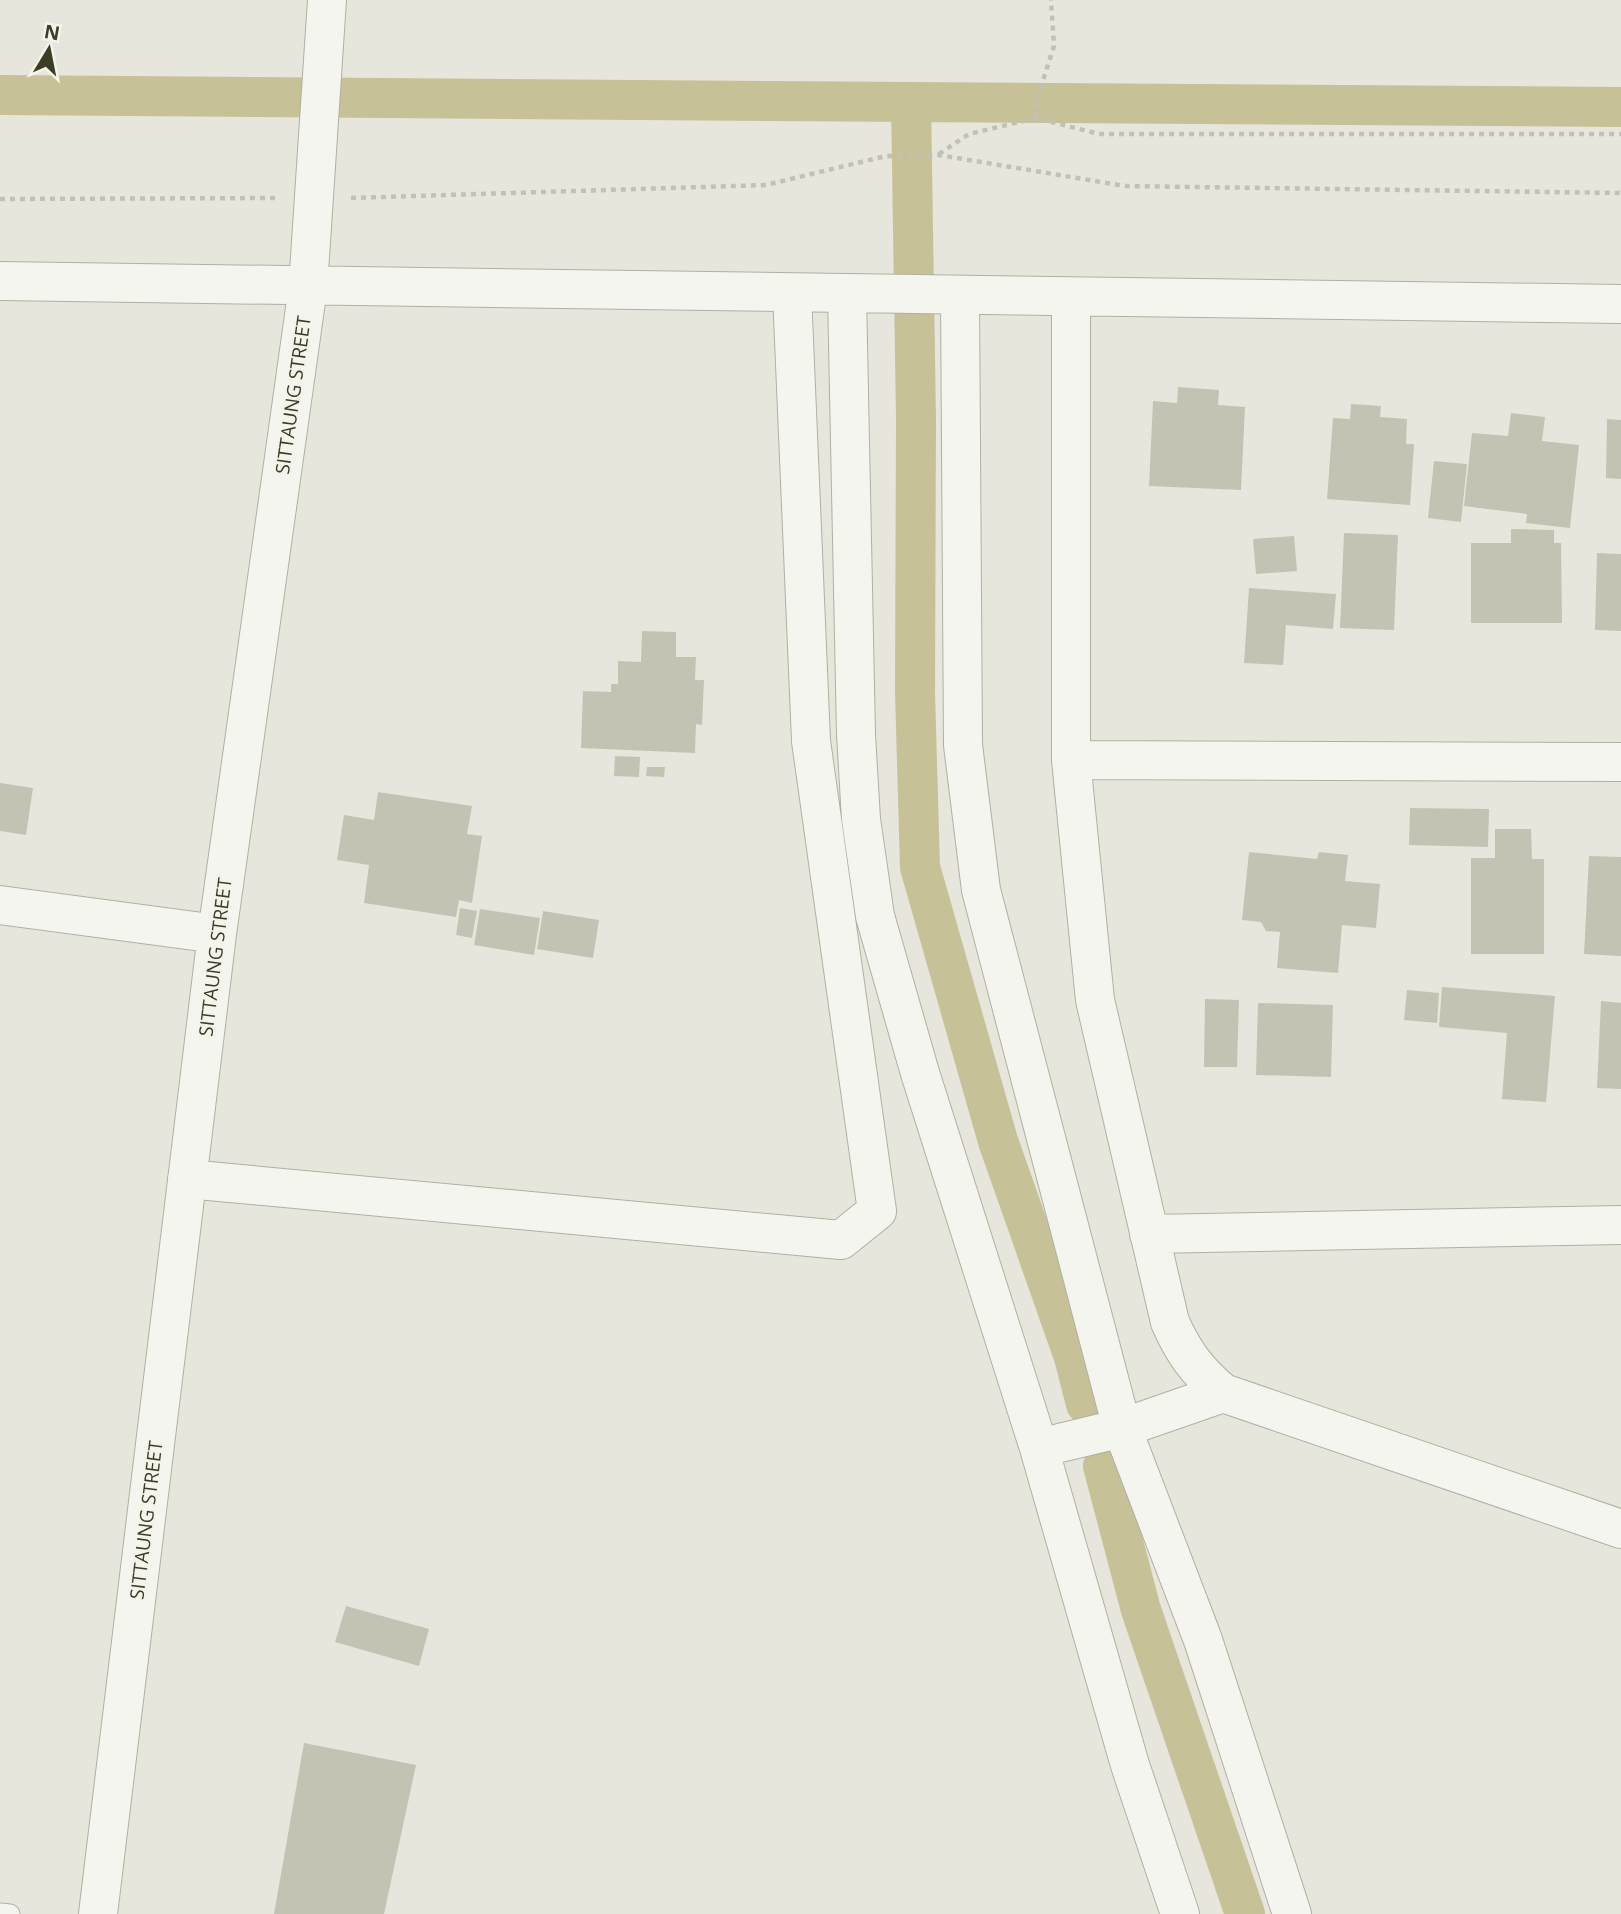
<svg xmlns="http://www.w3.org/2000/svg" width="1621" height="1914" font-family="'Open Sans',sans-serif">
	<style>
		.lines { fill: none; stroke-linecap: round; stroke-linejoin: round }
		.canal { stroke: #c7c197; stroke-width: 40 }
		.building { fill: #c3c3b4 }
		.service-casing { stroke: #b0b0a2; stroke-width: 21 }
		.minor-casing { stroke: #b0b0a2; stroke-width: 40 }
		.path { stroke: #c1c1b7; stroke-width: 4.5; stroke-dasharray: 5 5; stroke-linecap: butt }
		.service { stroke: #f5f5ef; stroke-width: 19 }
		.minor { stroke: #f5f5ef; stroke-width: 38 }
		.labels { text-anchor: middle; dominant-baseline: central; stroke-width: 5; stroke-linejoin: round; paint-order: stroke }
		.street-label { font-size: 19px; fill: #3d3d26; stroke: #f4f4ec }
	</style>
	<rect width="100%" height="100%" fill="#e6e6dd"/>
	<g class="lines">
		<path class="canal" d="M0 95C540 97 1081 106 1621 107
			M911 102 916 418 915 692 920 867 998 1141 1074 1357 1086 1404
			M1103 1466 1141 1610 1245 1914"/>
	</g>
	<path class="building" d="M1178 387 1219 390 1218 405 1245 407 1241 490 1149 486 1153 401 1177 403Z
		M1351 404 1381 406 1380 417 1407 419 1406 444H1414L1410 505 1327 499 1333 418 1350 419Z
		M1511 413 1545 417 1542 441 1579 445 1570 528 1526 523 1527 514 1464 506 1472 433 1508 436Z
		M1607 419 1621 420V479L1606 478Z
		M1434 461 1467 464 1461 522 1428 518Z
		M1511 529 1554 530V543H1561L1562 623H1471V543H1511Z
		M1344 533 1398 535 1394 630 1340 628Z
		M1294 536 1297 571 1256 574 1253 539Z
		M1597 553 1621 554V631L1595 630Z
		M1249 588 1336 594 1333 629 1286 625 1283 665 1244 663Z
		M642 631 676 632V657H696L695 680H704L702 725 696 724 695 753 581 748 583 691 611 692V684H618V661L641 662Z
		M615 756 640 757 639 777 614 776Z
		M647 767H665L664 777 646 776Z
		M0 783 33 788 26 835 0 831Z
		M378 792 472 806 467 834 482 836 472 903 459 900 456 917 364 903 369 865 337 860 344 815 374 820Z
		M1410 808 1489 809 1488 847 1409 845Z
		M1495 829H1531L1532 859H1544V954H1471V858H1495Z
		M1249 852 1317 859 1319 852 1348 855 1345 881 1380 884 1376 928 1342 925 1338 973 1277 968 1280 932 1266 931 1261 922 1242 920Z
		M1589 856 1621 857V956L1584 954Z
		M460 908 477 911 472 938 456 935Z
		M480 909 540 918 534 955 474 945Z
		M543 911 599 920 593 958 537 949Z
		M1442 987 1555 996 1546 1102 1502 1099 1507 1033 1439 1027Z
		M1407 990 1439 993 1437 1023 1404 1020Z
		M1205 999 1239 1000 1237 1067H1204Z
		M1601 1001 1621 1003V1089L1597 1088Z
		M1258 1003 1333 1005 1331 1077 1256 1075Z
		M346 1606 429 1629 419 1666 335 1642Z
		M304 1743 416 1765 384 1914H274Z"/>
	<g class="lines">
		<g class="service-casing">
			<path id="service" d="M0 1913 10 1914"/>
		</g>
		<g class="minor-casing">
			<path id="minor" d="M0 281 1621 304
				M847 294 856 735 861 819 875 916 920 1073 1039 1448 1130 1765 1180 1914
				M960 295 963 745 981 890 1122 1428 1203 1640 1292 1914
				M1071 298V760L1095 1000 1170 1322C1183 1352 1197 1371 1223 1393L1621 1529
				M1071 760 1621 762
				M0 905 217 934
				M187 1179 841 1240 877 1211 811 741 792 293
				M1149 1234 1621 1225
				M1039 1448 1122 1428 1223 1393
				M98 1914 217 934 308 287 327 0"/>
		</g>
		<path class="path" d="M1036 118 1038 96 1054 46 1051 0
			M939 154 969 134 1036 118 1099 134H1621
			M351 198 766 185 886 156 939 155 1125 186 1621 193
			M0 199 276 198"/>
		<use href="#service" class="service"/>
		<use href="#minor" class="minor"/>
	</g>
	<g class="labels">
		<g class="street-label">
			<text transform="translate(293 395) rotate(-82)">SITTAUNG STREET</text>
			<text transform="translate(215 957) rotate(-83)">SITTAUNG STREET</text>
			<text transform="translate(146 1520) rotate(-83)">SITTAUNG STREET</text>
		</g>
	</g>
	<g transform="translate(49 49) rotate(10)" stroke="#f4f4ec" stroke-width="5" paint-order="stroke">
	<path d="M0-5L12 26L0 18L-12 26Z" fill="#3d3d26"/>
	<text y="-10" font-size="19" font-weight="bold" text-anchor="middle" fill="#3d3d26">N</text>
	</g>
</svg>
